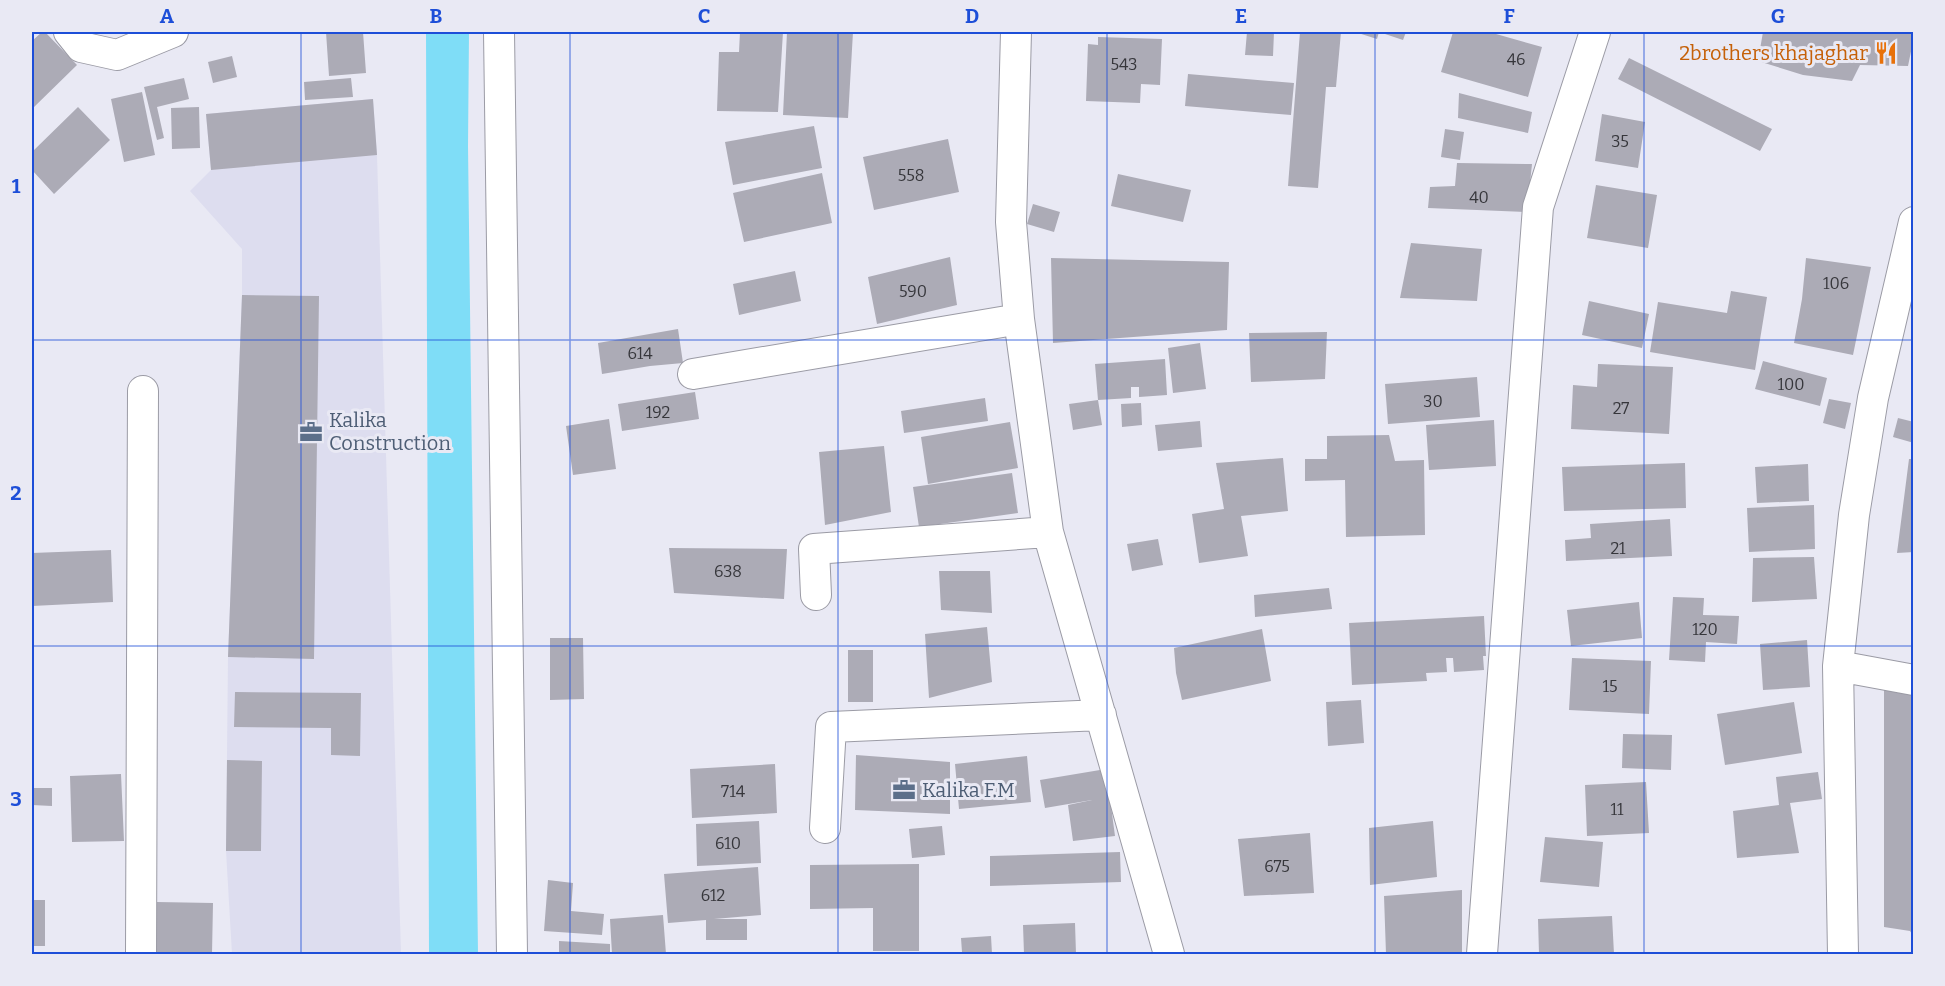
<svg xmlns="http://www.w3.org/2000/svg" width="1945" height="986" font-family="Bitter,serif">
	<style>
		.built { fill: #ddddef }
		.water { fill: #7fddf7 }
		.building { fill: #acabb6 }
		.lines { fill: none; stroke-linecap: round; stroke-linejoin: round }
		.street-casing { stroke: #9b9ba5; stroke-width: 32 }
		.street { stroke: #fff; stroke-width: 30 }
		.grid { fill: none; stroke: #1d4ed8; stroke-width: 1.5; stroke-opacity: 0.55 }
		.labels { text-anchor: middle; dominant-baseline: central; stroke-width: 6; stroke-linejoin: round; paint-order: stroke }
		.number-label { font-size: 16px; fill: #36363b }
		.food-label { font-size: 20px; fill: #c56008; stroke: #e9e9f4; text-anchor: end }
		.service-label { font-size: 20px; fill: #4e5e75; stroke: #e9e9f4; text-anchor: start }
		.neatline { fill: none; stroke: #1d4ed8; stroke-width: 2 }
		.grid-label { font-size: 20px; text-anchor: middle; font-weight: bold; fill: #1d4ed8 }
	</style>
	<rect width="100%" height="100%" fill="#e9e9f4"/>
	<path class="built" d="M373 99 377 155 401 954H232L226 851 228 657 242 295V249L190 191 211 170 206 114Z"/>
	<path class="water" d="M426 32H469L468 146 478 954H429Z"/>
	<path class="building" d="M42 32H45L77 65 32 109V41Z
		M326 32H363L366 73 329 76Z
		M740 32H783L778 112 717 111 719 52H739Z
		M787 32H853L848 118 783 115Z
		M1247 32H1274L1273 56 1245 55Z
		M1300 32H1341L1336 87H1326L1318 188 1288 186Z
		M1355 32H1406L1403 40 1379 32 1377 39Z
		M1453 32H1489L1542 47 1528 97 1441 72Z
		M1763 32H1914V37L1908 66 1860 65 1852 81 1803 75 1758 61Z
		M1098 37 1162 39 1160 85 1141 84 1140 103 1086 101 1088 44 1098 45Z
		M232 56 237 77 213 83 208 62Z
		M1629 58 1772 129 1760 151 1618 79Z
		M1188 74 1294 83 1291 115 1185 106Z
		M184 78 189 99 157 107 164 138 157 140 144 87Z
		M351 78 353 97 305 100 304 82Z
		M142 92 155 155 124 162 111 99Z
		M1459 93 1532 112 1528 133 1458 118Z
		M373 99 377 155 211 170 206 114Z
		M78 107 110 140 54 194 32 170V152Z
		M199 107 200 148 172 149 171 108Z
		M1602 114 1645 122 1638 168 1595 161Z
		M814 126 822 168 733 185 725 142Z
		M1445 129 1464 132 1460 160 1441 157Z
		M948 139 959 192 874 210 863 157Z
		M1457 163 1532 164 1527 212 1428 208 1430 187 1455 186Z
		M822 173 832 223 744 242 733 193Z
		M1118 174 1191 190 1183 222 1111 206Z
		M1596 185 1657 195 1648 248 1587 238Z
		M1033 204 1060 212 1054 232 1027 224Z
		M1411 243 1482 249 1477 301 1400 298Z
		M950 257 957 305 877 324 868 277Z
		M1051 258 1229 262 1227 330 1053 343Z
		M1806 258 1871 267 1853 355 1794 343 1802 299Z
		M795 271 801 301 739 315 733 284Z
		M1731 291 1767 297 1755 370 1650 352 1658 302 1727 313Z
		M242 295 319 296 314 659 228 657Z
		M1589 301 1649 314 1642 348 1582 335Z
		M678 329 683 363 650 366 602 374 598 343Z
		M1327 332 1325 379 1251 382 1249 333Z
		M1200 343 1206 389 1173 393 1168 348Z
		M1165 359 1167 395 1139 397V387H1131V398L1098 400 1095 364Z
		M1763 361 1827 378 1820 406 1755 389Z
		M1598 364 1673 367 1669 434 1571 429 1573 385 1597 387Z
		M1477 377 1480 417 1388 424 1385 384Z
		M695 392 699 419 622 431 618 404Z
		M985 398 988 421 904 433 901 411Z
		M1829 399 1851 403 1845 429 1823 423Z
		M1098 400 1102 425 1073 430 1069 404Z
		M1141 403 1142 425 1122 427 1121 404Z
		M1898 418 1914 422V443L1893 437Z
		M609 419 616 469 573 475 566 426Z
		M1494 420 1496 466 1429 470 1426 425Z
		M1200 421 1202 447 1158 451 1155 425Z
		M1010 422 1018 468 928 484 921 437Z
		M1389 435 1395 461 1424 460 1425 535 1346 537 1345 480 1305 481V459H1327V436Z
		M884 446 891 512 825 525 819 452Z
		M1283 458 1288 511 1241 516 1248 556 1199 563 1192 514 1224 509 1216 463Z
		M1909 459H1914V552L1897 553Z
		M1685 463 1686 508 1564 511 1562 467Z
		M1808 464 1809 501 1757 503 1755 467Z
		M1012 473 1018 513 919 527 913 487Z
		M1814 505 1815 549 1749 552 1747 508Z
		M1670 519 1672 556 1566 561 1565 540 1591 538 1590 524Z
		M1158 539 1163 565 1132 571 1127 544Z
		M669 548 787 549 784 599 674 593Z
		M111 550 113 602 32 606V553Z
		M1814 557 1817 599 1752 602 1753 558Z
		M939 571H990L992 613 941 610Z
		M1329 588 1332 609 1255 617 1254 595Z
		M1673 597 1704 598 1703 615 1739 616 1737 644 1706 642 1705 662 1669 660Z
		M1639 602 1642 638 1571 646 1567 610Z
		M1484 616 1486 656H1483L1484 670 1454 672 1453 658H1446L1447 672 1426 673 1427 681 1352 685 1349 623Z
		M987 627 992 682 929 698 925 634Z
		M1262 629 1271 681 1182 700 1176 673 1174 648Z
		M550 638H583L584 699 550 700Z
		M1807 640 1810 687 1763 690 1760 644Z
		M848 650H873V702H848Z
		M1572 658 1651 661 1649 714 1569 710Z
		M1884 685 1914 690V937L1910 931 1884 927Z
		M235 692 361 693 360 756 331 755V728L234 727Z
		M1361 700 1364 743 1328 746 1326 702Z
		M1794 702 1802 753 1725 765 1717 714Z
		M1623 734 1672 735 1671 770 1622 768Z
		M856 755 950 762V814L855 810Z
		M1027 756 1031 802 959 809 955 764Z
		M227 760 262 761 261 851H226Z
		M775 764 777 813 692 818 690 769Z
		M1106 769 1115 836 1073 841 1068 805 1092 800 1045 808 1040 780Z
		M1818 772 1822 799 1790 803 1799 853 1737 858 1733 811 1779 805 1776 777Z
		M121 774 124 841 72 842 70 776Z
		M1646 782 1649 833 1587 836 1585 785Z
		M32 788H52V806L32 805Z
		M759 821 761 863 697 866 696 824Z
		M1433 821 1437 877 1370 885 1369 828Z
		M942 826 945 855 912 858 909 829Z
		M1310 833 1314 893 1244 896 1238 839Z
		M1545 837 1603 842 1599 887 1540 882Z
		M1120 852 1121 882 990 886V856Z
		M919 864V951H873V908L810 909V865Z
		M758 867 761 915 714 919H747V940H706V920L668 923 664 874Z
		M548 880 573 883 571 911 604 914 602 935 544 931Z
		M1462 890V954H1386L1384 896Z
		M32 900H45V946H32Z
		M157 902 213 903 212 954H156Z
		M663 915 666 954H612L610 919Z
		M1612 916 1614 954H1539L1538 919Z
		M1075 923 1076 954H1024L1023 925Z
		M991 936 992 954H943V952H962L961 938Z
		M559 941 610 944V954H559Z"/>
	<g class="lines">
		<g class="street-casing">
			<path id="street" d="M69 32 81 47 117 55 173 32
				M499 32 512 954
				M1016 32 1011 222 1019 319 1048 532 1169 954
				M693 374 1019 319
				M816 595 814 549 1048 532
				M1838 666 1914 680
				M825 828 831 727 1101 715
				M141 954 143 391
				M1482 954 1538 207 1595 32
				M1843 954 1838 666 1854 515 1873 398 1914 222"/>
		</g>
		<use href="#street" class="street"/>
	</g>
	<path class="grid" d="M301 32V954M570 32V954M838 32V954M1107 32V954M1375 32V954M1644 32V954M32 340H1914M32 646H1914"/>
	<defs>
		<g id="restaurant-bare" transform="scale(1.8)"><path d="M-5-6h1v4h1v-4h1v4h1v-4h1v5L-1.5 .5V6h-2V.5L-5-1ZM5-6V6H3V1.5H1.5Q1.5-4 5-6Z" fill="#e8710a" stroke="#e9e9f4" stroke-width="2.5" paint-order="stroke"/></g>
		<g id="office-bare" transform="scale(1.8)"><path d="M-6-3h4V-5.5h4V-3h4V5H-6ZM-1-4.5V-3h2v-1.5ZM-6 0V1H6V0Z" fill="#5c6f8a" stroke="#e9e9f4" stroke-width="2.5" paint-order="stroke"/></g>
	</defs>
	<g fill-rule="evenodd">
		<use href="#restaurant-bare" x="1886" y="53"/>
		<use href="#office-bare" x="311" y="432"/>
		<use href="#office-bare" x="904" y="790"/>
	</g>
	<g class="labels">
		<g class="number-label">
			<text x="1516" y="59">46</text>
			<text x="1124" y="64">543</text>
			<text x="1620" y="141">35</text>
			<text x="911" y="175">558</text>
			<text x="1479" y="197">40</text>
			<text x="1836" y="283">106</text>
			<text x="913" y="291">590</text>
			<text x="640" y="353">614</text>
			<text x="1791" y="384">100</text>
			<text x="1433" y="401">30</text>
			<text x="1621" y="408">27</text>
			<text x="658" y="412">192</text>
			<text x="1618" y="548">21</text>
			<text x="728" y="571">638</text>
			<text x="1705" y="629">120</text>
			<text x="1610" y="686">15</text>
			<text x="733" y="791">714</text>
			<text x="1617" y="809">11</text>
			<text x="728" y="843">610</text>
			<text x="1277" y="866">675</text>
			<text x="713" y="895">612</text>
		</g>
		<g class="food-label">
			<text x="1868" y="53">2brothers khajaghar</text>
		</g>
		<g class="service-label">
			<text x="329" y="420">Kalika<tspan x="329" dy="23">Construction</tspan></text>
			<text x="922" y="790">Kalika F.M</text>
		</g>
	</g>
	<rect width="1945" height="986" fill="none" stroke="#e9e9f4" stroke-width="66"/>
	<rect x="33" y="33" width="1879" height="920" class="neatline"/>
	<g class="grid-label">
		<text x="167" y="23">A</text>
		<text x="436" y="23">B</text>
		<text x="704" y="23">C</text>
		<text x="972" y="23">D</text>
		<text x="1241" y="23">E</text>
		<text x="1509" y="23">F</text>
		<text x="1778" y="23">G</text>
		<text x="16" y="193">1</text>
		<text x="16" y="500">2</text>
		<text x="16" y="806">3</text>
	</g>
</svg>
